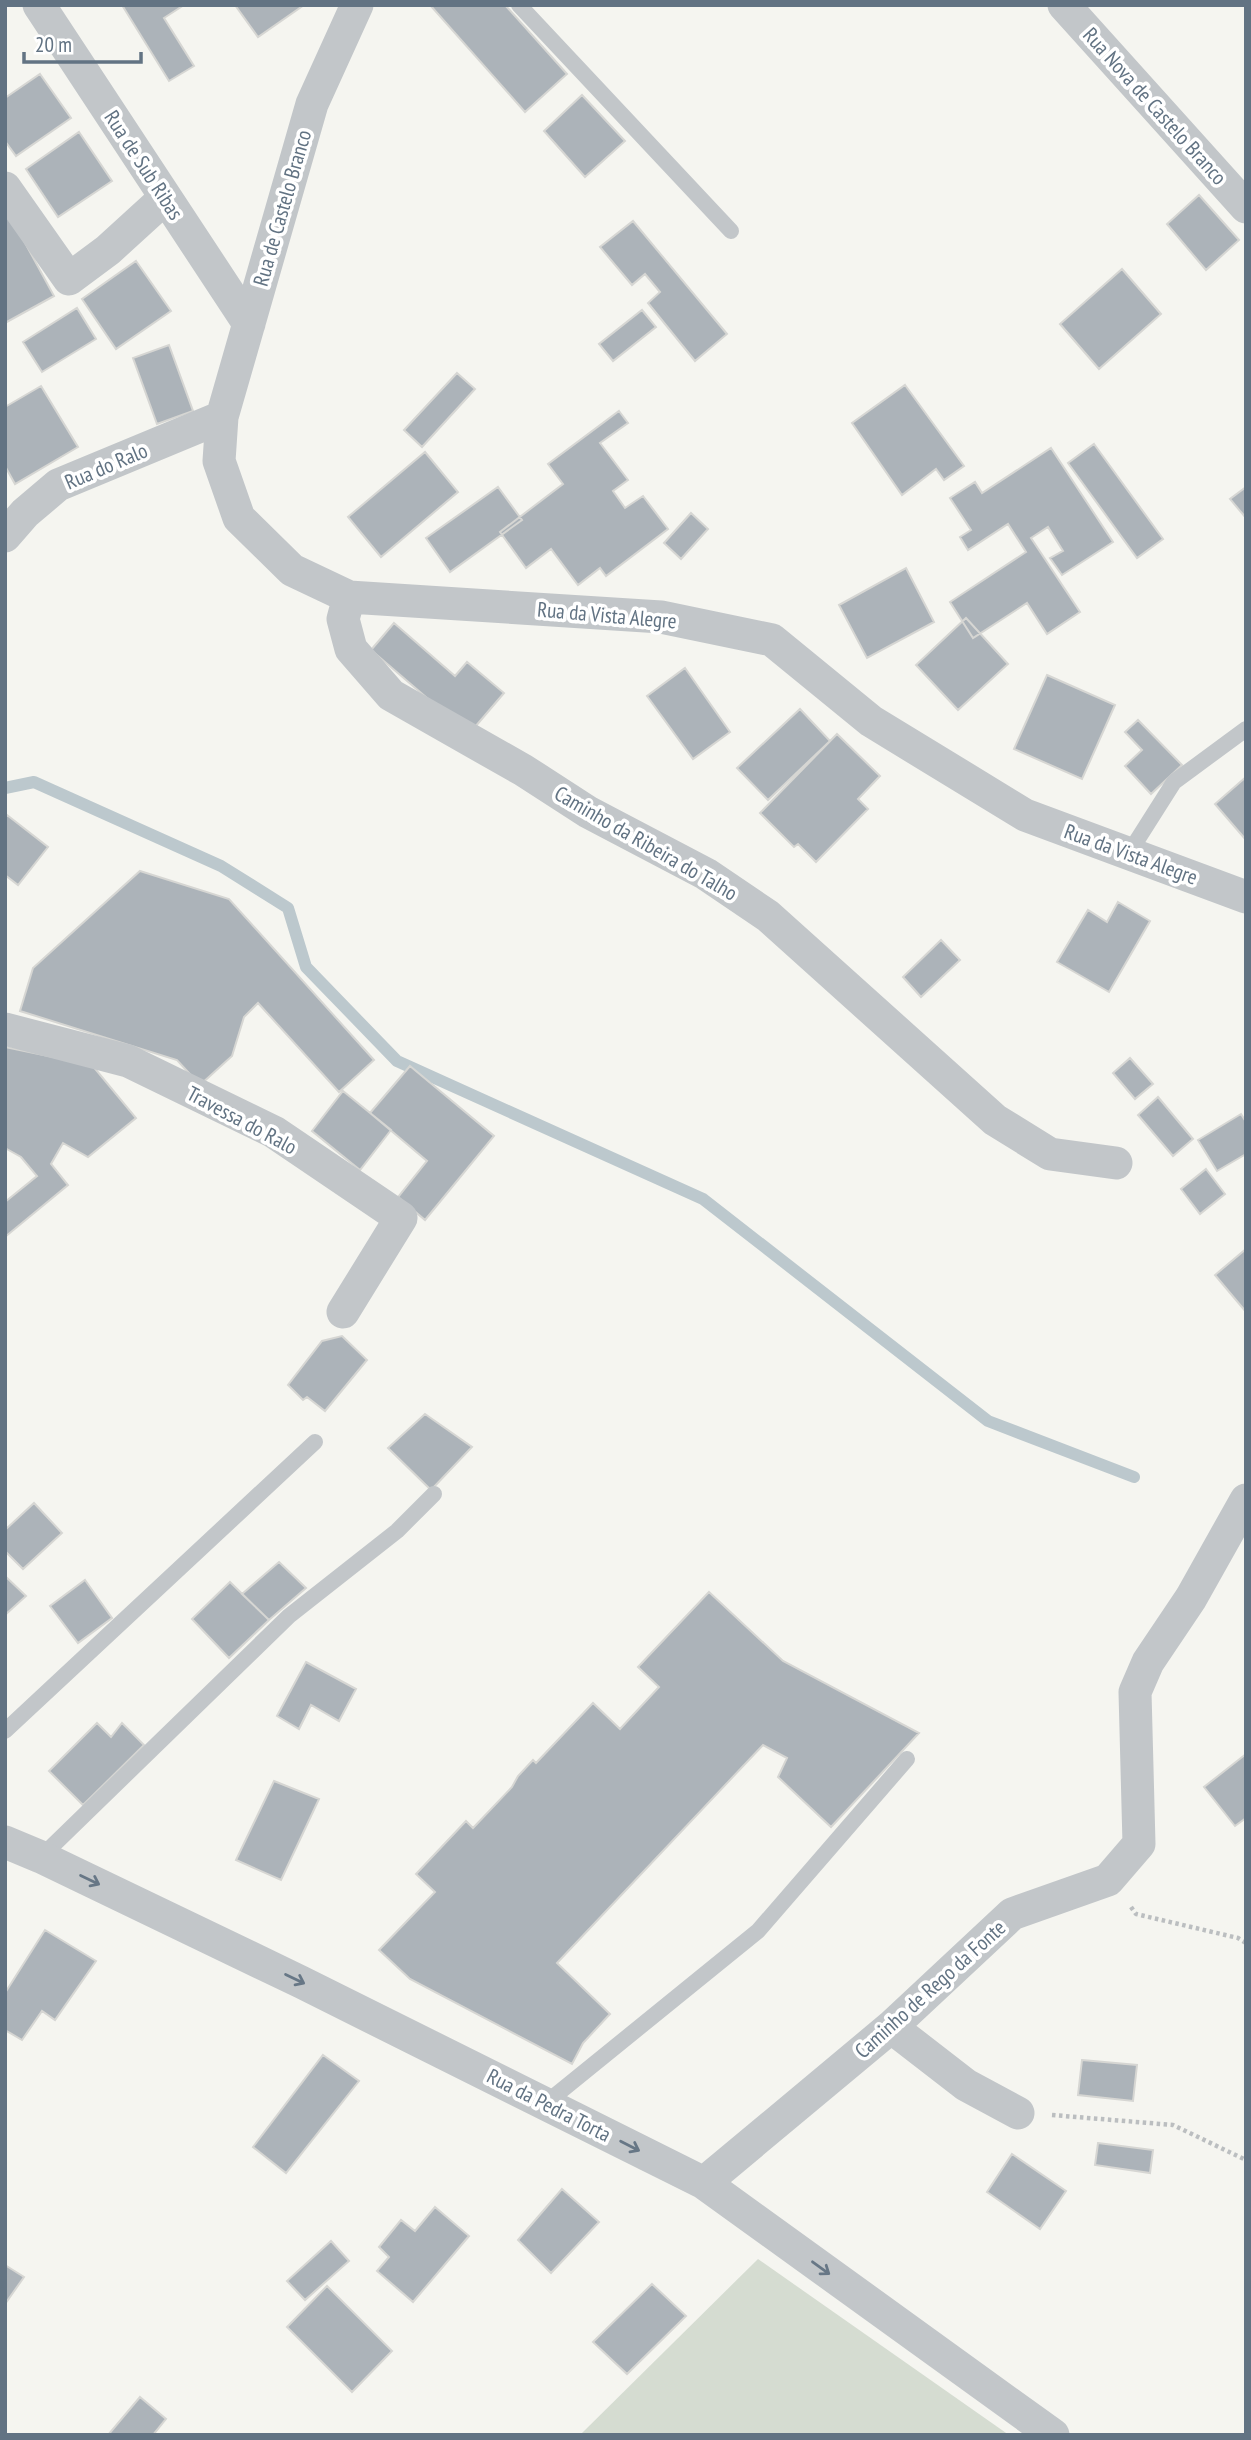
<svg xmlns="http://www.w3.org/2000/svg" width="1251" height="2440" font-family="'PT Sans Narrow',sans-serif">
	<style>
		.green { fill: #d5dcd1 }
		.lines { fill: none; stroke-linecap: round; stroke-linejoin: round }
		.stream { stroke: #bcc8cd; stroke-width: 12 }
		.building { fill: #acb3b9; stroke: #d6d6d3; stroke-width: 2 }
		.path { stroke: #bbbec0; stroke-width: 4.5; stroke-dasharray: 3.5 3.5; stroke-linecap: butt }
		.lane { stroke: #c2c6c9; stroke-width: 16 }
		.street { stroke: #c2c6c9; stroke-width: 33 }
		.oneway { stroke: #677786 }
		.labels { text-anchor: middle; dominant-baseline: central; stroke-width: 7; stroke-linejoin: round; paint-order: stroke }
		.street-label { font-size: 21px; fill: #627383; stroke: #fff }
	</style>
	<rect width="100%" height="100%" fill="#f5f5f0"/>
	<path class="green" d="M758 2259 1009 2435H580Z"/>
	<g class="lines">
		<path class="stream" d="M5 788 34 782 221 866 288 908 306 967 397 1061 703 1199 988 1421 1134 1477"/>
	</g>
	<path class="building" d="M122 5H184L164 18 194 66 169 81Z
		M235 5H304L258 37Z
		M430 5H505L567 74 525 112Z
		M40 74 71 118 16 156 5 141V98Z
		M582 95 625 141 585 177 544 131Z
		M79 132 112 181 58 217 26 169Z
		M1199 195 1239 240 1206 270 1167 224Z
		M5 206 54 296 5 323Z
		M633 221 727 334 695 361 648 303 660 292 645 274 632 285 600 247Z
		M136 261 171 311 116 349 82 299Z
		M1122 269 1161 314 1099 369 1060 324Z
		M77 308 96 339 42 372 23 342Z
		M642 310 656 327 613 361 599 344Z
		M169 345 193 411 157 424 133 358Z
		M457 373 475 389 422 447 404 430Z
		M905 385 964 466 944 480 936 469 902 495 852 423Z
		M41 386 78 447 15 484 5 466V407Z
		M619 411 628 423 600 443 628 480 613 491 625 508 643 496 668 529 606 576 600 568 578 585 551 549 526 568 500 532 563 484 548 464Z
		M1094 444 1163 539 1137 558 1068 463Z
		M1051 448 1113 542 1062 575 1050 558 1063 551 1048 527 1031 538 1080 612 1047 634 1027 603 973 638 950 602 1026 552 1008 524 968 550 960 537 971 530 950 498 975 482 982 493Z
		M425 452 458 492 381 557 348 517Z
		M498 487 522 520 450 572 426 538Z
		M1246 487V518L1230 499Z
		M691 513 708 529 681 559 664 543Z
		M906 568 934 622 867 658 839 605Z
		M966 618 1008 664 958 710 916 665Z
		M394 623 455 676 467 662 504 693 469 734 371 650Z
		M685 668 730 732 693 759 647 696Z
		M1047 675 1115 705 1082 779 1014 749Z
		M800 709 830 741 768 800 737 768Z
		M1138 720 1182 765 1151 794 1125 766 1142 750 1125 732Z
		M837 734 880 776 858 799 868 809 816 862 798 844 794 847 760 813Z
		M1246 777V840L1215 804Z
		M7 815 48 847 18 885 5 875V818Z
		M140 871 229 899 374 1060 339 1092 258 1003 244 1017 232 1056 200 1085 177 1060 20 1011 33 968Z
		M1118 902 1150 921 1109 992 1057 962 1088 910 1107 922Z
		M941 940 960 960 921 997 903 977Z
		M5 1047 92 1065 136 1118 88 1157 63 1143 51 1164 68 1185 5 1237V1202L37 1176 21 1157 5 1148Z
		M1130 1058 1153 1084 1135 1099 1113 1073Z
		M410 1066 494 1136 425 1220 398 1197 427 1161 370 1113Z
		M343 1091 391 1130 360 1170 312 1131Z
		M1158 1097 1193 1139 1173 1156 1138 1115Z
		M1241 1114 1246 1122V1154L1217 1171 1198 1140Z
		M1206 1169 1225 1194 1200 1214 1181 1189Z
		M1246 1249V1312L1215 1275Z
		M342 1336 367 1360 325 1411 307 1397 303 1400 288 1385 322 1341Z
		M425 1414 472 1447 431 1490 388 1448Z
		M34 1503 62 1533 23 1569 5 1551V1530Z
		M279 1562 306 1588 269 1620 242 1594Z
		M5 1576 26 1596 5 1615Z
		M85 1580 112 1618 78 1643 50 1606Z
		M230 1582 269 1620 229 1658 192 1619Z
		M709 1592 783 1661 919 1733 831 1827 778 1777 787 1758 763 1745 557 1963 610 2014 583 2043 572 2064 410 1979 379 1950 435 1892 416 1874 466 1821 473 1828 512 1787 518 1776 533 1760 536 1763 593 1703 620 1729 659 1687 638 1667Z
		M306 1662 356 1689 339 1721 311 1705 299 1729 277 1716Z
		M97 1723 111 1737 122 1723 144 1745 83 1805 49 1771Z
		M1246 1754V1818L1235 1826 1204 1787Z
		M274 1781 319 1799 281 1880 236 1860Z
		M45 1930 96 1961 55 2020 42 2011 22 2040 5 2030V1993Z
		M323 2055 359 2081 286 2173 253 2147Z
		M1082 2060 1137 2065 1133 2101 1078 2095Z
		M1098 2143 1153 2150 1150 2173 1095 2165Z
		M1012 2154 1066 2191 1040 2229 987 2192Z
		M562 2189 599 2222 551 2273 518 2240Z
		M435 2207 469 2236 413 2302 377 2271 389 2257 379 2247 401 2220 415 2231Z
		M331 2241 349 2261 305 2300 287 2281Z
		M5 2265 24 2277 5 2304Z
		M652 2284 686 2316 627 2374 593 2342Z
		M327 2286 392 2351 352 2392 287 2327Z
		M140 2397 166 2419 153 2435H108Z"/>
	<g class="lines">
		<path class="path" d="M1131 1907 1136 1914 1238 1938 1246 1943
			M1052 2115 1173 2125 1246 2160"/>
		<path class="lane" d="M519 5 731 231
			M1129 853 1174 782 1246 729
			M5 1731 315 1442
			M41 1857 289 1616 397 1531 434 1494
			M546 2103 758 1931 907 1759"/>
		<path class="street" d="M39 5 249 324
			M357 5 312 104 222 417 219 461 239 518 292 570 349 597 661 617 772 640 871 721 1025 815 1246 897
			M1064 5 1246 207
			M5 188 69 279 108 250 165 198
			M5 536 25 513 58 485 222 417
			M349 597 343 619 351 649 391 695 523 770 588 812 706 874 768 916 995 1120 1050 1154 1116 1163
			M5 1029 128 1061 274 1132 401 1218 343 1312
			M5 1842 41 1857 301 1982 704 2183 1053 2435
			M891 2027 966 2085 1018 2113
			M704 2183 891 2027 1012 1914 1108 1880 1139 1844 1135 1692 1148 1662 1191 1598 1246 1500"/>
	</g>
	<defs><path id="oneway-shaft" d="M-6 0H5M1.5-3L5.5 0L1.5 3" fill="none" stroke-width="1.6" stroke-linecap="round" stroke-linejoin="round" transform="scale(1.75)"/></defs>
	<g class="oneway">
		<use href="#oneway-shaft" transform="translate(90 1880) rotate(26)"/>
		<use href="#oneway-shaft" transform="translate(295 1979) rotate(26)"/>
		<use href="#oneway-shaft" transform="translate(630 2146) rotate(27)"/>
		<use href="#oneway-shaft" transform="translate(821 2268) rotate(36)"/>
	</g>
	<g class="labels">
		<g class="street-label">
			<text transform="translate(1155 106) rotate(48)">Rua Nova de Castelo Branco</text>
			<text transform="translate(144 165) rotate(57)">Rua de Sub Ribas</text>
			<text transform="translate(282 208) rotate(-74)">Rua de Castelo Branco</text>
			<text transform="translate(106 466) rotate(-23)">Rua do Ralo</text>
			<text transform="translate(607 615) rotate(5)">Rua da Vista Alegre</text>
			<text transform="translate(646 843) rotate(30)">Caminho da Ribeira do Talho</text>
			<text transform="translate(1131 854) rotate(20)">Rua da Vista Alegre</text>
			<text transform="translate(242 1120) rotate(28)">Travessa do Ralo</text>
			<text transform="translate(930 1989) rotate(-42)">Caminho de Rego da Fonte</text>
			<text transform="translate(549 2105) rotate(27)">Rua da Pedra Torta</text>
		</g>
	</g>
	<rect width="1251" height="2440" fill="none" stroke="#627383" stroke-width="14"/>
	<path d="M24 52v10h117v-10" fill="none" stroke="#627383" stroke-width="3.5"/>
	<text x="35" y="52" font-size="21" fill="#627383" stroke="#ffffff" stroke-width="5" paint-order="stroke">20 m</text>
</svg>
